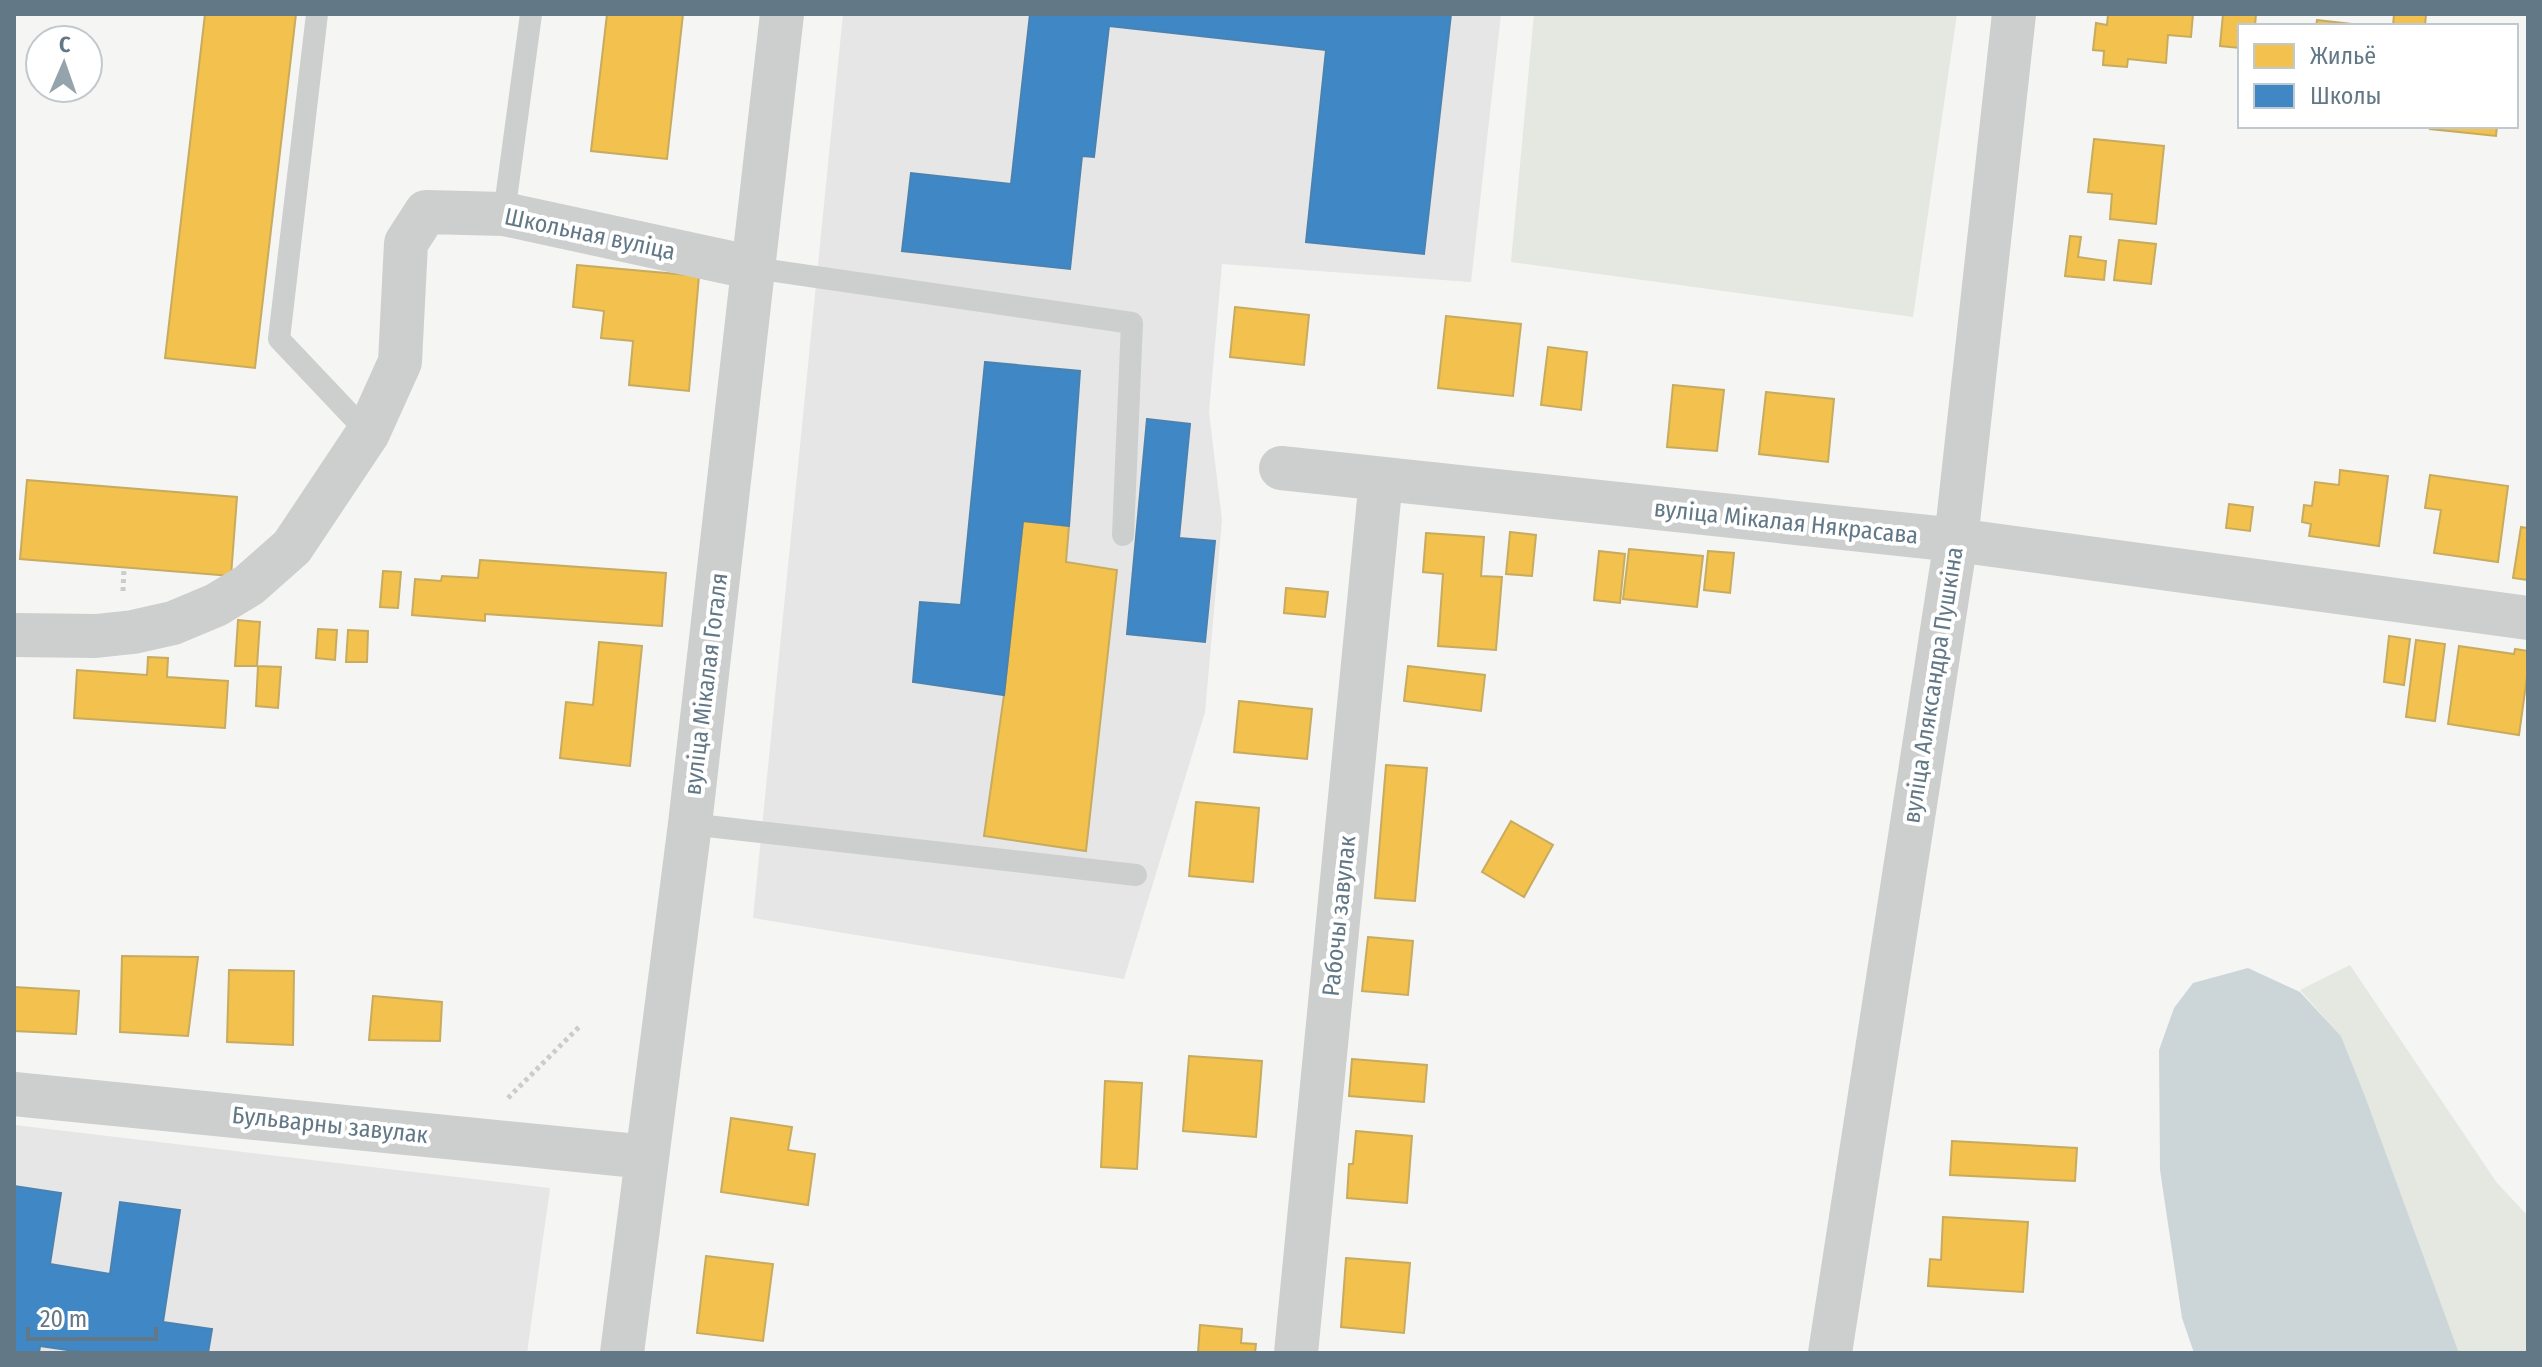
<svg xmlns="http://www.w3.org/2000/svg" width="2542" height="1367" font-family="'Fira Sans Condensed',sans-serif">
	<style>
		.built { fill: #e5e6e5 }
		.green { fill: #e4e8e1 }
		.water { fill: #ccd6d8 }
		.homes { fill: #f2c14e; stroke: #c7ab5f; stroke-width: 2 }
		.schools { fill: #3f88c5; stroke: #4a83b2; stroke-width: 2 }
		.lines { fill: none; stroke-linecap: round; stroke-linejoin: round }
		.path { stroke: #cacccd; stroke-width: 5; stroke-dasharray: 4 4; stroke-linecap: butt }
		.service { stroke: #cdcece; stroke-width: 22 }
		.minor { stroke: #cdcece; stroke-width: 44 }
		.labels { text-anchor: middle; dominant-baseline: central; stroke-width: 8; stroke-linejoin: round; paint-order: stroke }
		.street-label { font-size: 24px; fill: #627886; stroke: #fff }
	</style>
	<rect width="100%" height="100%" fill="#f5f5f3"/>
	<path class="built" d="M843 14H1501L1471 282 1222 264 1209 412 1222 520 1205 712 1124 979 753 918Z
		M14 1125 550 1188 527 1353H14Z"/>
	<path class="green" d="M1534 14H1957L1913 317 1511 262Z
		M2350 965 2497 1183 2528 1216V1353H2459L2365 1096 2341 1036 2300 990Z"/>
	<path class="water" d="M2248 968 2300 992 2341 1036 2365 1096 2459 1353H2194L2182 1318 2160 1170 2159 1050 2174 1008 2193 983Z"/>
	<path class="homes" d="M205 14H296L255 368 165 358Z
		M607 14H683L667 159 591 151Z
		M2108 14H2193L2191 37 2168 35 2166 63 2128 59 2127 67 2103 65 2104 51 2093 50 2096 23 2107 25Z
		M2223 14H2256L2255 26H2240V48L2220 46Z
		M2394 14H2426L2425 26H2393Z
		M2317 20 2360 25V26H2316Z
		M2430 126H2497L2496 136 2430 129Z
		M2094 139 2164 146 2156 224 2110 219 2112 194 2088 192Z
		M2070 236 2081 237 2078 257 2106 261 2104 280 2065 276Z
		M2119 240 2156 244 2151 284 2114 280Z
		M577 265 699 276 689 391 629 385 633 341 601 338 604 311 573 307Z
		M1235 307 1309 315 1304 365 1230 357Z
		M1446 316 1521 324 1513 396 1438 388Z
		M1548 347 1587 352 1581 410 1541 405Z
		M1673 385 1724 390 1717 451 1667 447Z
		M1766 392 1834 399 1828 462 1759 454Z
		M2340 470 2388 476 2379 546 2309 536 2311 524 2302 522 2304 505 2312 506 2315 482 2339 485Z
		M2430 475 2508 486 2498 562 2434 553 2441 510 2425 508Z
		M27 480 237 497 231 576 20 559Z
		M2229 504 2253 507 2250 531 2226 528Z
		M1023 521 1069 526 1066 562 1117 570 1086 851 984 836 1004 695Z
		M2521 527 2528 528V580L2513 578Z
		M1510 532 1536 535 1532 576 1506 574Z
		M1426 533 1484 537 1481 576 1502 577 1496 650 1438 646 1443 574 1423 572Z
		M1629 549 1703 556 1697 607 1623 599Z
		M1599 551 1625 554 1620 603 1594 600Z
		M1708 551 1734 553 1730 593 1704 590Z
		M480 560 666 573 662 626 485 614V621L412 615 415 579 441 581 442 576 478 578Z
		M383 571 401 572 398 608 380 607Z
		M1286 588 1328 592 1325 617 1284 613Z
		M238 620 260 622 257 666H235Z
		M318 629 337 630 335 660 316 658Z
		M348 630 368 631 367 662H346Z
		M2389 636 2410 639 2404 685 2384 682Z
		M2416 640 2445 644 2435 721 2406 717Z
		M599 642 642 646 630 766 560 758 566 702 593 705Z
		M2459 646 2514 654 2515 649 2528 651V670L2519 735 2448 724Z
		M148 657 168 658 167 677 228 681 225 728 74 718 77 670 147 675Z
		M258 666 281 667 278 708 256 706Z
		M1408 666 1485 675 1481 711 1404 701Z
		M1239 701 1312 709 1307 759 1234 752Z
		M1386 765 1427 768 1415 901 1375 898Z
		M1196 802 1259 808 1253 882 1189 876Z
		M1511 821 1553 845 1524 897 1482 872Z
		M1368 937 1413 941 1408 995 1362 991Z
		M122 956 198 957 188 1036 120 1032Z
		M229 970 294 971 293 1045 227 1042Z
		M14 987 79 991 76 1034 14 1031Z
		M373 996 442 1002 440 1041 369 1040Z
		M1189 1056 1262 1061 1256 1137 1183 1131Z
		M1352 1059 1427 1065 1424 1102 1349 1096Z
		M1105 1081 1142 1083 1137 1169 1101 1167Z
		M731 1118 792 1127 788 1150 815 1154 808 1205 721 1192Z
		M1356 1131 1412 1136 1407 1203 1347 1198 1349 1164H1353Z
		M1952 1141 2077 1148 2075 1181 1950 1175Z
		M1943 1217 2028 1222 2023 1292 1928 1286 1930 1259 1941 1260Z
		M706 1256 773 1264 763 1341 697 1333Z
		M1346 1258 1410 1263 1404 1333 1341 1327Z
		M1200 1325 1242 1329 1241 1343 1256 1344 1255 1353H1198Z"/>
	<path class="schools" d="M1030 14H1451L1424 254 1306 242 1326 50 1109 26 1094 157 1082 156 1070 269 902 251 911 173 1011 184Z
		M985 362 1080 371 1069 526 1023 521 1004 695 913 682 920 602 961 605Z
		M1147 419 1190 424 1179 538 1215 541 1205 642 1127 634Z
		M14 1186 61 1193 50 1264 110 1274 120 1202 180 1210 163 1322 212 1329 208 1353H88L40 1346 39 1353H14Z"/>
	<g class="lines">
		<path class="path" d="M123 591 124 568
			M508 1098 579 1027"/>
		<path class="service" d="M317 14 279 339 368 433
			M504 214 531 14
			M754 268 1132 323 1123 535
			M690 824 1136 875"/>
		<path class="minor" d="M1281 468 1956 540 2528 618
			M14 635 96 636 133 632 173 623 216 605 249 585 292 547 368 433 400 362 406 243 426 212 504 214 754 268
			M14 1094 647 1157
			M622 1353 690 824 782 14
			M1296 1353 1381 479
			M1830 1353 1956 540 2014 14"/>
	</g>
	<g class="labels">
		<g class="street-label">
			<text transform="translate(590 234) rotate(12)">Школьная вуліца</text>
			<text transform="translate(1786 522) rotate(6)">вуліца Мікалая Някрасава</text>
			<text transform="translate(706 684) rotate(-83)">вуліца Мікалая Гогаля</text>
			<text transform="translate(1933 685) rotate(-81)">вуліца Аляксандра Пушкіна</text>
			<text transform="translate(1339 916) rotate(-84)">Рабочы завулак</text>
			<text transform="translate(330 1125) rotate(6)">Бульварны завулак</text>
		</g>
	</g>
	<rect width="2542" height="1367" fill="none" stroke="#627886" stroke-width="32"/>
	<rect x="2238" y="24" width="280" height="104" fill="#ffffff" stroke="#c0c9cf" stroke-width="2"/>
	<rect x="2254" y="44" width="40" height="24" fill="#f2c14e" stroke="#c0c9cf" stroke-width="2"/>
	<text x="2310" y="64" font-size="24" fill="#627886">Жильё</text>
	<rect x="2254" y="84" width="40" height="24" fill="#3f88c5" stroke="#c0c9cf" stroke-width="2"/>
	<text x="2310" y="104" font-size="24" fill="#627886">Школы</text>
	<g transform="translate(64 64) rotate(2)"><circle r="38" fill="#ffffff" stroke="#c0c9cf" stroke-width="2"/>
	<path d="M0-6L14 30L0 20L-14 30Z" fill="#95a4ac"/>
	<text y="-12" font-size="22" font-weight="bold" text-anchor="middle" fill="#627886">С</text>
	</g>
	<path d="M28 1327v12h128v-12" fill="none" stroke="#627886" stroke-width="4"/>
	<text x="40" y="1327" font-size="24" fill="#627886" stroke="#ffffff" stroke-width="6" paint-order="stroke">20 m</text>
</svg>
